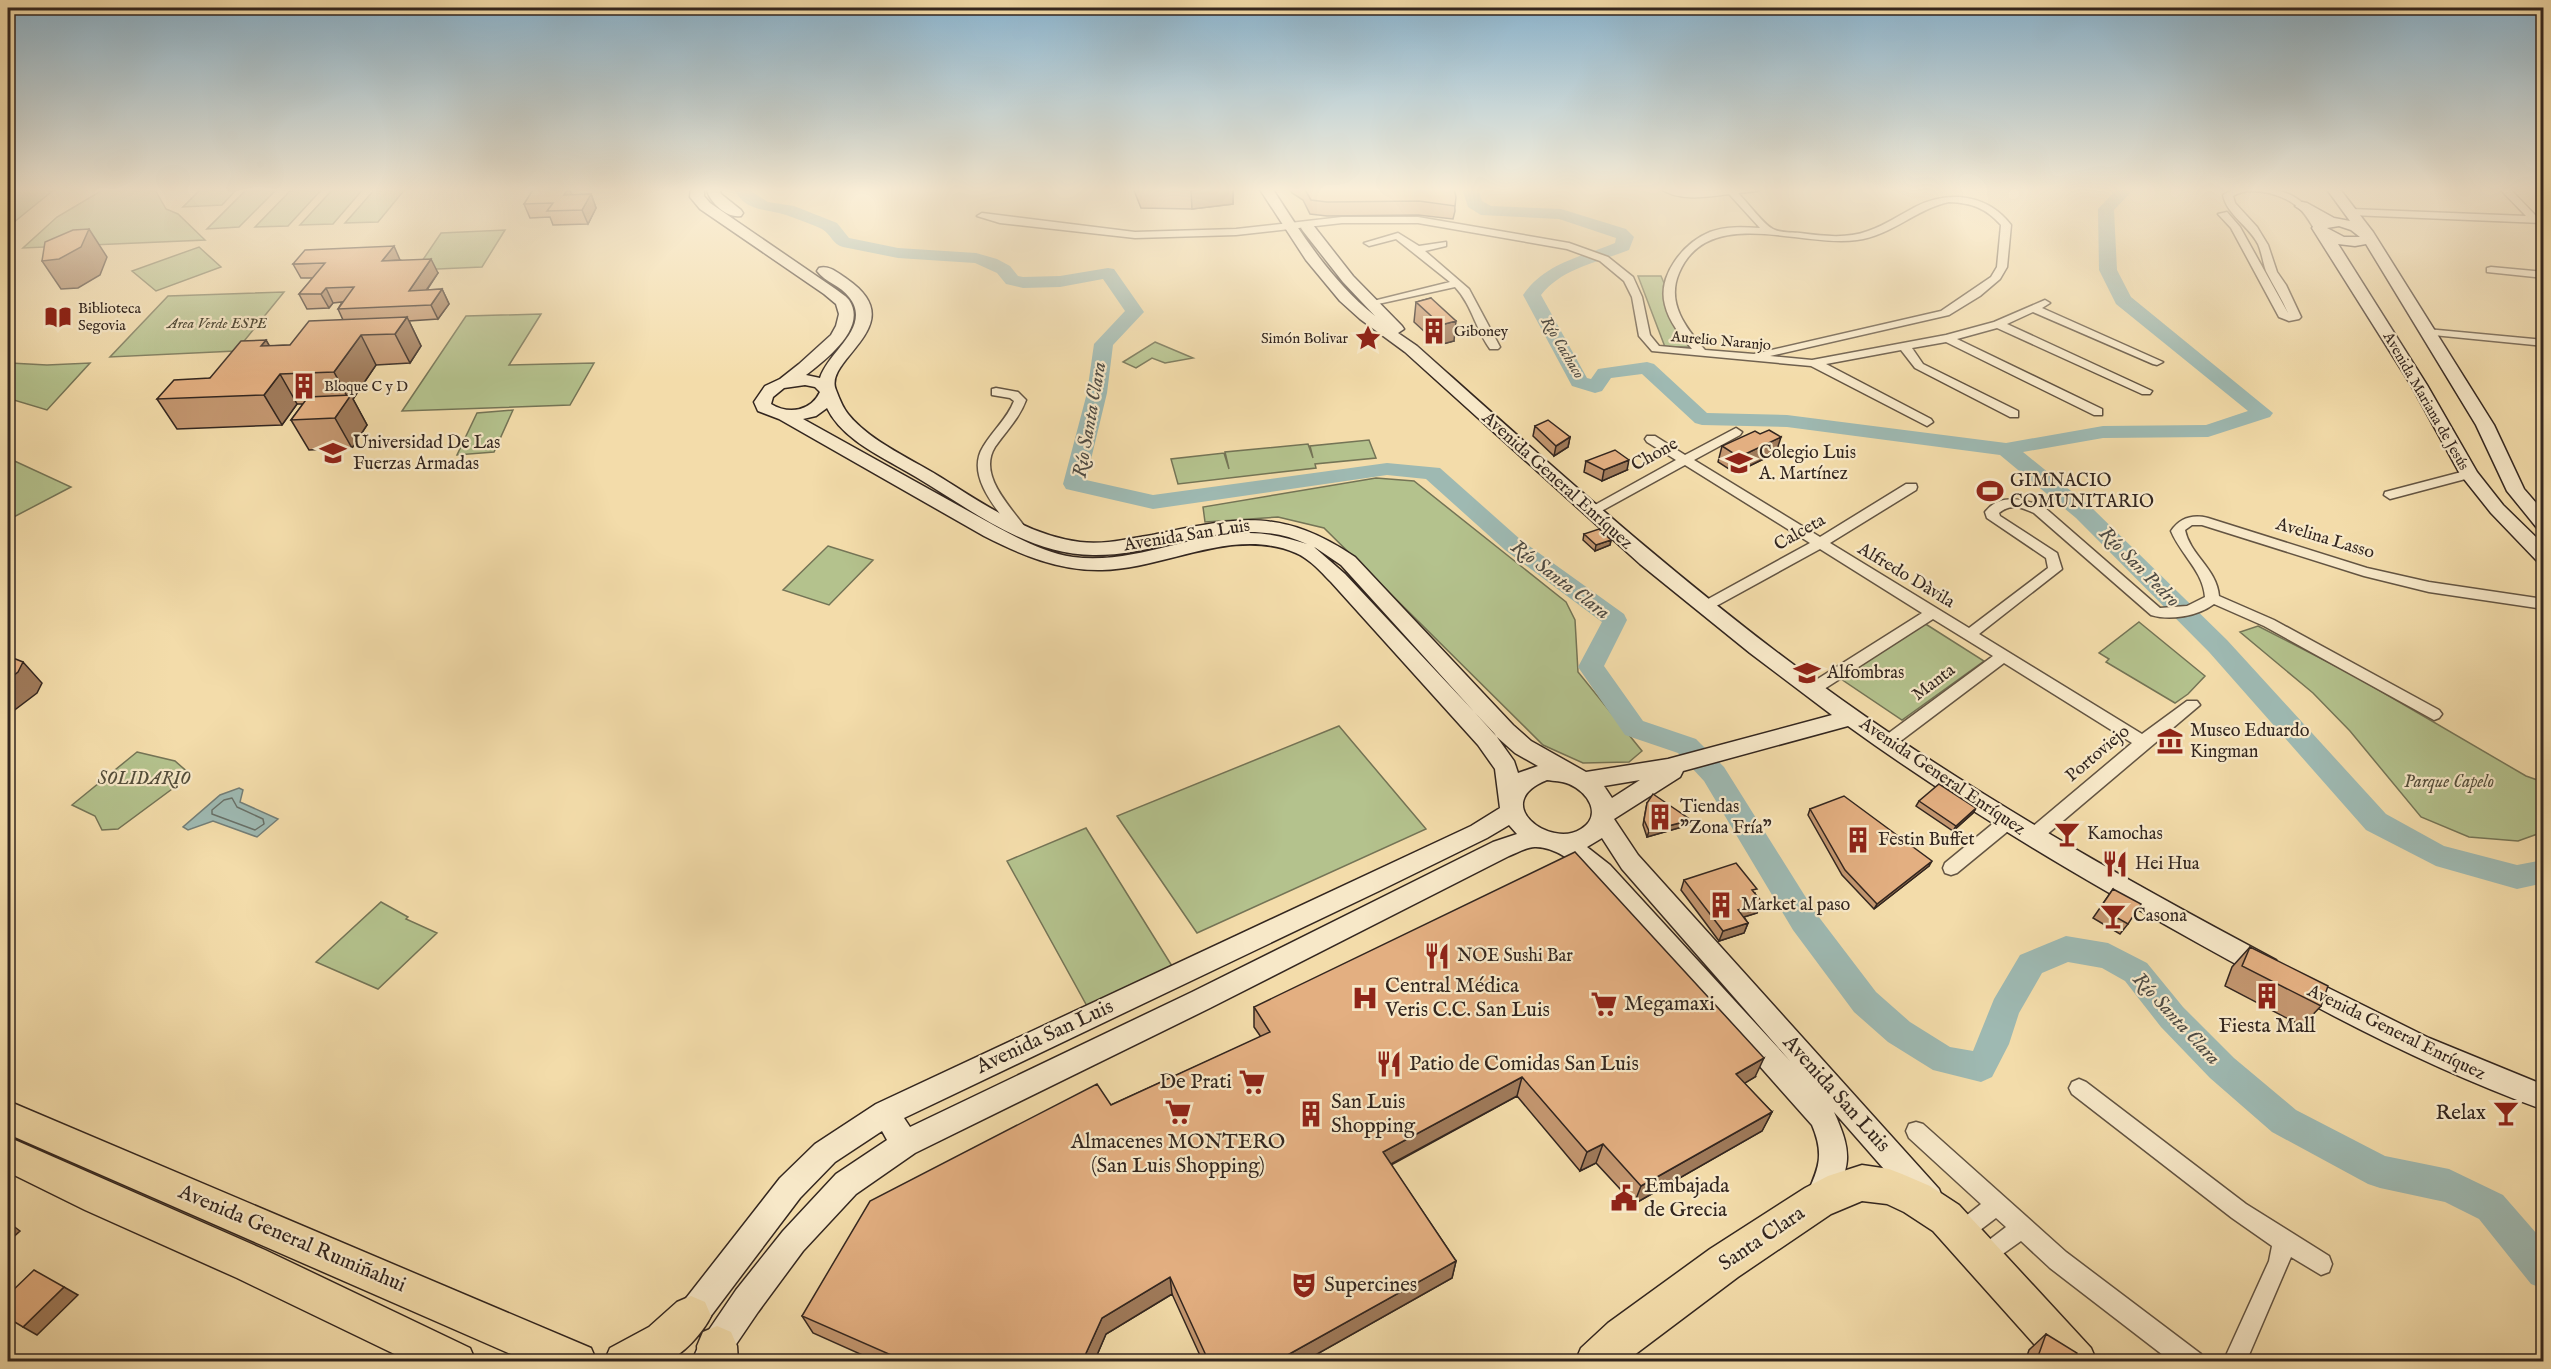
<svg xmlns="http://www.w3.org/2000/svg" width="2551" height="1369" font-family="'IM FELL English',serif">
	<style>
		.green { fill: #b4c28d; stroke: #747456; stroke-width: 1.5 }
		.water { fill: #9eb9b2; stroke: #737e77; stroke-width: 1.5 }
		.lines { fill: none; stroke-linecap: round; stroke-linejoin: round }
		.shore { stroke: #687068; stroke-width: 1.5 }
		.river { fill: #9eb9b2; fill-rule: evenodd }
		.street-casing { stroke: #635442; stroke-width: 3 }
		.secondary-casing { stroke: #33261f; stroke-width: 3 }
		.highway-casing { stroke: #33261f; stroke-width: 3 }
		.street { fill: #f7e8c8; fill-rule: evenodd }
		.secondary { fill: #f7e8c8; fill-rule: evenodd }
		.highway { fill: #f3dcaa; fill-rule: evenodd }
		.wall { fill: #c3966f; stroke: #33261f; stroke-width: 1.5 }
		.shaded-wall { fill: #9f7a5a; stroke: #33261f; stroke-width: 1.5 }
		.building { fill: #e3af81; stroke: #33261f; stroke-width: 1.5 }
		.labels { text-anchor: middle; dominant-baseline: central; stroke-width: 4.5; stroke-linejoin: round; paint-order: stroke }
		.far-poi-label { font-size: 15px; fill: #33261f; stroke: #f7e8c8; text-anchor: start }
		.far-park-label { font-size: 15px; font-style: italic; fill: #534d3a; stroke: #f7e8c8 }
		.far-street-label { font-size: 15px; fill: #33261f; stroke: #f7e8c8 }
		.far-water-label { font-size: 16px; font-style: italic; fill: #4e4b44; stroke: #f7e8c8 }
		.poi-label { font-size: 18px; fill: #33261f; stroke: #f7e8c8; text-anchor: start }
		.street-label { font-size: 18px; fill: #33261f; stroke: #f7e8c8 }
		.park-label { font-size: 18px; font-style: italic; fill: #534d3a; stroke: #f7e8c8 }
		.water-label { font-size: 20px; font-style: italic; fill: #4e4b44; stroke: #f7e8c8 }
		.near-poi-label { font-size: 21px; fill: #33261f; stroke: #f7e8c8; text-anchor: start }
		.near-street-label { font-size: 21px; fill: #33261f; stroke: #f7e8c8 }
	</style>
	<rect width="100%" height="100%" fill="#f3dcaa"/>
	<filter id="stains"><feTurbulence type="fractalNoise" baseFrequency=".00333" numOctaves="4"/><feColorMatrix values="0 0 0 0 .2 0 0 0 0 .09 0 0 0 0 .02 0 0 0 .5 -.17"/></filter>
	<radialGradient id="worn" r=".72"><stop offset=".6" stop-color="#630" stop-opacity="0"/><stop offset="1" stop-color="#630" stop-opacity=".3"/></radialGradient>
	<path class="green" d="M8 188H56L8 227Z
		M106 188H154L166 209 178 214 205 240 23 248 57 217Z
		M202 188H238L222 205 183 207Z
		M248 188H278L239 227 207 229Z
		M293 188H323L288 226 255 227Z
		M334 188H364L333 224 300 225Z
		M376 188H406L378 222 345 223Z
		M505 230 482 267 416 270 441 233Z
		M199 247 221 267 156 291 132 271Z
		M1638 276H1661L1691 347H1665Z
		M284 292 236 351 110 357 168 296Z
		M541 314 509 365 594 363 570 405 402 411 466 316Z
		M1155 342 1193 358 1165 363 1152 358 1136 368 1123 362Z
		M10 363 47 365 90 363 47 410 14 400 8 403V364Z
		M513 410 494 452 457 455 477 413Z
		M1369 440 1376 458 1315 464 1316 468 1178 484 1171 459 1224 453 1229 469 1225 452 1308 444 1313 458 1310 446Z
		M8 458 71 487 8 520Z
		M1376 478 1414 481 1566 602 1575 620 1578 672 1642 751 1629 762 1583 763 1543 745 1324 528 1278 517 1205 522 1203 507Z
		M828 546 873 560 829 605 783 590Z
		M2139 622 2205 676 2188 694 2175 703 2106 662 2109 659 2099 653Z
		M1924 623 1984 661 1902 720 1841 679Z
		M2258 626 2353 675 2526 776 2543 782V832L2518 841 2469 837 2421 817 2350 731 2313 693 2240 632Z
		M1339 726 1426 829 1197 933 1117 816Z
		M137 752 175 761 191 775 118 829 102 830 95 816 72 805Z
		M1086 828 1172 966 1087 1006 1007 861Z
		M381 902 408 917 406 919 437 933 378 989 316 962Z"/>
	<path class="water" d="M239 788 243 790 240 802 278 819 257 837 213 821 188 830 183 827 220 795Z"/>
	<g class="lines">
		<path class="shore" d="M232 798 237 807 263 819 264 824 255 830 212 814V810L224 800Z"/>
		<path class="river" d="M734 188H750L752 192 768 202 794 206 837 223 849 238 864 241 898 248 976 253 997 259 1010 266 1018 276 1023 277 1060 276 1108 268 1114 269 1144 312 1113 345 1107 393 1086 480 1153 495 1387 463 1440 468 1521 540 1624 614 1627 620 1604 666 1643 721 1696 739 1724 767 1815 912 1876 992 1910 1022 1950 1047 1973 1051 1994 999 2020 955 2066 936 2108 943 2147 963 2183 1007 2234 1058 2296 1110 2385 1156 2449 1169 2503 1195 2544 1242V1289L2531 1284 2479 1219 2445 1202 2380 1188 2368 1184 2272 1132 2210 1078 2161 1027 2125 981 2102 968 2068 962 2042 973 2019 1013 2009 1044 1992 1077 1981 1082 1933 1070 1888 1042 1854 1012 1793 930 1704 781 1678 753 1625 735 1578 667 1602 622 1505 550 1426 479 1387 475 1153 509 1066 489 1063 484 1087 393 1094 344 1125 311 1103 279 1060 287 1023 288 1006 284 997 273 975 263 898 258 843 247C833 245 831 234 822 229 811 224 798 219 786 215 766 209 743 211 734 188Z
			M1462 188H1478L1482 201 1491 206 1561 209 1626 229 1634 237 1629 250C1599 262 1562 268 1541 295L1587 378 1591 379 1598 369 1647 362 1654 364 1707 413 1787 415 2006 443 2103 426 2206 425 2248 411 2116 304 2099 270 2098 209 2118 188H2135L2114 210 2117 270 2131 297 2273 413 2270 417 2208 437 2103 438 2023 452 2092 508 2227 640 2386 814 2444 846 2517 865 2544 860V883L2517 889 2436 866 2366 830 2209 652 2076 518 2000 455 1787 427 1702 425 1695 423 1642 374 1611 378 1602 391 1595 393 1572 386 1523 295C1545 263 1581 257 1615 243L1616 238 1559 219 1481 215 1468 207Z"/>
		<g class="street-casing">
			<path id="street" d="M1660 188 1697 191 1762 188 1757 191 1738 193C1747 202 1764 225 1773 229 1780 233 1793 232 1800 233 1823 236 1847 239 1868 231 1886 225 1901 214 1917 206 1951 190 1988 195 2011 225L2007 267 2000 279 1980 296 1949 315 1770 356 1812 360 1946 335 1994 322 2045 300 2050 303 2042 308 2163 362 2157 365 2153 364 2033 312 2007 324 2152 391 2150 394H2142L1997 328 1957 339 2102 409V415H2094L1946 342 1912 348 1923 364 2018 411V417H2010L1915 368 1901 350 1826 364 1931 419 1933 422 1927 426 1811 366 1652 351 1639 336 1632 297 1624 281 1600 261 1567 249 1418 223H1342L1236 235 1135 238 1000 223 977 216 982 213 1135 232 1236 229 1342 217H1418L1569 243 1608 257 1633 277 1642 297 1650 335 1659 346 1692 349C1681 336 1669 322 1665 305 1657 276 1683 243 1710 232 1725 226 1744 227 1760 228L1729 194C1708 197 1678 202 1660 188ZM1949 202C1972 203 1986 208 2001 225L1997 267 1991 277 1941 311 1754 354 1705 350C1686 328 1666 303 1679 273 1708 204 1801 248 1857 240 1891 236 1916 209 1949 202Z
				M2236 188C2282 188 2297 189 2324 228L2315 230C2310 222 2305 213 2298 207 2283 194 2250 185 2233 196L2235 203 2257 227 2268 245 2277 272 2286 285 2301 317 2299 319 2289 321 2279 317 2231 228 2218 214 2227 212 2240 227 2288 313C2282 299 2273 285 2266 271 2263 263 2262 253 2258 244 2249 226 2227 215 2223 195Z
				M2499 188H2509L2537 217H2544V223L2351 215 2346 212 2351 209 2526 216Z
				M1398 233 1419 246 1446 242V246L1425 251 1469 289 1500 347 1498 349H1490C1476 330 1472 305 1455 287L1369 306V302L1450 282 1396 239 1369 246 1364 243Z
				M2491 267 2544 272V278L2487 272V268Z
				M2427 329 2544 340V346L2423 334V330Z
				M996 388 1018 392 1026 400C1019 419 1006 431 995 447 977 476 1012 508 1027 530L1020 534 1015 533C998 511 965 476 983 447 993 430 1007 419 1014 401L1010 398 992 395V389Z
				M1736 428 1742 432 1740 435 1694 460 1820 537 1906 484H1916L1917 487 1916 490 1830 543 1969 628 2048 568 2046 558 1987 518 1985 512C2000 493 2024 499 2044 507L2160 608 2187 606 2205 597C2203 571 2181 555 2171 531 2180 518 2192 514 2208 518L2367 568 2429 582 2544 599V609L2429 592 2364 576 2202 525H2192L2185 530C2190 555 2217 569 2219 596L2274 620 2439 710 2442 714 2439 718 2434 720 2264 626 2214 604C2198 616 2171 621 2151 615L2034 513C2021 507 2011 503 1999 513L2000 516 2057 553 2062 569 1979 634 2142 734 2187 701H2197L2200 705 2038 842 2032 844 2026 842 2024 837 2026 832 2132 743 2004 663 1894 746H1882L1880 742 1882 738 1993 656 1933 619 1818 693H1808L1805 689 1808 685 1922 613 1820 549 1709 610H1699L1697 607 1699 604 1810 543 1685 465 1596 514H1586L1584 511 1676 460 1647 442 1645 439 1647 436H1655L1685 455Z
				M2469 470 2473 471 2475 474 2473 477 2390 499 2384 495 2385 492Z
				M2007 816 2013 817 2015 822 2013 827 1957 873 1951 875 1945 873 1943 868 1945 863 2001 817Z
				M2079 1079 2086 1082 2246 1204 2329 1256 2332 1264 2329 1272 2321 1275 2291 1257 2246 1362H2223L2269 1261 2272 1246 2232 1218 2072 1094 2069 1088 2072 1082Z
				M1916 1122 1923 1124 2066 1252 2201 1354 2204 1362H2172L2050 1268 2021 1241 1983 1268 1976 1264 1972 1257 1976 1250 2006 1227 1996 1218 1967 1240 1960 1243 1953 1240 1950 1233 1953 1226 1981 1204 1909 1138 1906 1131 1909 1124Z"/>
		</g>
		<g class="secondary-casing">
			<path id="secondary" d="M691 188H704V196L710 203 834 288C839 292 845 295 849 300 868 328 825 360 806 375L820 378C828 351 873 327 849 297 841 286 825 282 817 271L819 268C829 265 838 273 847 279 914 325 822 359 836 390 839 398 843 408 848 414 870 442 916 461 945 480 986 506 1031 536 1080 542 1104 545 1128 539 1152 535 1236 518 1279 506 1355 557L1513 725 1531 741 1586 772 1668 759 1832 715 1750 653 1640 564 1405 352 1360 319 1340 301 1306 260 1259 188H1272C1301 233 1331 281 1375 316L1343 282 1303 231 1301 228 1303 225H1313L1353 276 1402 326 1404 329 1398 333 1417 346C1555 469 1691 593 1842 700 1980 798 2127 881 2276 960L2280 968 2276 976 2267 979 2258 976C2117 899 1978 820 1848 726L1683 771 1680 777 1614 819 1638 855 1939 1189 1943 1199 1939 1209 1929 1213 1919 1209 1834 1112C1855 1158 1849 1167 1828 1211L1818 1215 1808 1211 1804 1201C1817 1171 1826 1158 1812 1125L1594 879C1577 865 1559 848 1536 847 1529 846 1517 853 1509 856L1210 1008 915 1153 856 1194 803 1251 758 1312 724 1362H699L695 1354 700 1343 736 1290 783 1231 836 1174 887 1140 882 1131 835 1162 800 1198 698 1333 687 1337 676 1333 672 1322 676 1311 780 1178 815 1144 876 1104 1471 826 1500 808 1495 769 1478 745 1331 582C1321 572 1310 559 1296 553 1233 526 1166 569 1102 570 1059 571 1021 555 984 536L779 419 758 411 754 402 765 386 780 379 799 364 831 335 836 326 839 314 836 304 824 294 700 209 690 197ZM805 385 815 387 820 392C811 411 789 415 771 404L773 397 784 388ZM827 408C843 441 885 458 916 477 970 509 1026 554 1093 555 1165 556 1235 511 1307 544 1288 538 1270 533 1249 533 1190 533 1133 565 1073 557 1046 553 1021 540 997 527L803 419 816 416ZM1314 547 1316 548 1341 565 1497 737 1515 753 1538 766 1518 773 1514 761 1494 733 1345 574ZM1547 780C1554 781 1562 781 1569 784 1588 792 1603 815 1581 829 1550 849 1489 803 1547 780ZM1640 780 1612 798 1604 786ZM1509 825 1517 834 1493 842 1192 992 910 1127 904 1118 1379 891 1487 838ZM1602 838 1622 869 1790 1061 1610 865 1587 847Z
				M707 188H719L721 194 741 210 743 213 741 216C727 219 707 200 707 188Z
				M2326 188H2339L2373 232 2494 425 2524 489 2544 512V530L2537 528 2507 491 2476 425 2366 244 2355 246 2338 244 2427 385 2477 472 2503 505 2544 545V563L2537 561 2491 513 2460 474 2411 385 2312 228 2318 221 2295 206 2302 202 2307 203 2334 218 2350 221ZM2339 226 2351 230 2360 237H2344L2327 228Z
				M2300 974 2429 1038 2544 1085V1110C2456 1078 2373 1038 2291 993L2287 985 2291 977Z"/>
		</g>
		<g class="highway-casing">
			<path id="highway" d="M8 1101 591 1348 597 1362H529L8 1134Z
				M8 1137 265 1250 470 1348 476 1362H411L237 1278 85 1210 8 1172Z
				M1862 1165 1889 1169 1902 1174 1930 1186 1959 1205 2091 1348 2097 1362H2050L1933 1231 1904 1212 1887 1204 1862 1201 1831 1214 1738 1277 1625 1362H1575L1581 1348 1608 1323 1710 1249 1805 1188 1828 1176Z
				M691 1296 705 1302 711 1316C704 1331 682 1357 665 1361 652 1365 620 1362 604 1362L610 1348 649 1327 677 1302Z
				M717 1326 731 1332 737 1346 738 1362H698L697 1346 703 1332Z"/>
		</g>
		<use href="#street" class="street"/>
		<use href="#secondary" class="secondary"/>
		<use href="#highway" class="highway"/>
	</g>
	<path class="wall" d="M569 188 572 195 591 194 596 208 588 224 553 225 550 217 530 218 524 204Z
		M1133 188H1233V204L1192 209 1141 208Z
		M1289 188H1454L1455 211 1453 219 1418 215 1327 216 1310 214 1303 200 1292 193Z
		M400 260 438 273 427 290 442 289 449 304 438 319 409 321 421 346 410 363 376 365 353 399 367 425 352 448 309 450 291 420 303 404H297L282 425 177 429 157 399 210 378 266 340 269 346 290 345 343 320 338 309 342 302 333 303 329 308 307 309 299 294 313 278H301L293 264Z
		M1431 298 1454 341 1439 345 1414 322 1416 302Z
		M1535 426 1570 437 1568 447 1554 456 1533 436Z
		M1722 446 1776 453 1735 473 1718 462Z
		M1586 461 1627 470 1602 481 1584 472Z
		M1584 534 1611 540 1610 545 1595 551 1583 540Z
		M1919 801 1976 808 1973 813 1953 831 1916 806Z
		M1647 803 1689 825 1647 837 1643 825Z
		M1810 809 1929 866 1874 909 1842 875 1808 815Z
		M1684 880 1755 893 1757 913 1744 917 1748 923 1744 933 1719 941 1681 890Z
		M2113 889 2128 924 2120 934 2093 918Z
		M2250 947 2321 1006 2302 1026 2225 986 2232 967Z
		M1254 1007 1755 1077 1744 1083 1772 1112 1762 1131 1634 1204 1596 1163 1580 1171 1517 1096 1391 1165 1456 1261 1452 1278 1303 1362H1203L1172 1294 1106 1334 1094 1362H878L813 1333 802 1316 1111 1105 1261 1037 1254 1027Z
		M2046 1334 2074 1362H2025L2029 1350Z"/>
	<path class="shaded-wall" d="M569 188 574 201 564 195Z
		M1213 188H1233V204L1192 209 1191 190Z
		M591 194 596 208 588 224 582 210Z
		M89 229 107 257 100 275 78 288 61 289 42 261Z
		M394 246 400 260 382 261Z
		M431 259 438 273 416 305 409 291Z
		M326 288 333 303 329 308 321 294Z
		M442 289 449 304 438 319 431 305Z
		M407 317 421 346 410 363 395 334Z
		M1456 321 1454 341 1439 345 1441 325Z
		M361 335 376 365 353 399 367 425 352 448 335 418 348 398 334 372Z
		M266 340 283 369 261 346Z
		M280 374 297 404 282 425 264 395Z
		M1570 437 1568 447 1554 456 1556 446Z
		M1781 437 1776 453 1735 473 1739 457Z
		M1629 460 1627 470 1602 481 1604 470Z
		M1611 540 1610 545 1595 551 1596 545Z
		M23 662 42 683 37 693 8 715V680Z
		M1976 808 1973 813 1953 831 1956 826Z
		M1691 820 1689 825 1647 837 1649 831Z
		M1932 861 1929 866 1874 909 1877 904Z
		M1762 902 1757 913 1734 920 1738 910Z
		M1748 923 1744 933 1719 941 1723 931Z
		M1764 1058 1755 1077 1727 1094 1736 1074Z
		M1522 1077 1517 1096 1380 1170 1383 1152Z
		M1772 1112 1762 1131 1634 1204 1641 1186Z
		M1603 1144 1596 1163 1580 1171 1587 1152Z
		M8 1222 20 1231 8 1242Z
		M1456 1261 1452 1278 1303 1362H1275Z
		M1170 1277 1172 1294 1106 1334 1094 1362H1082L1102 1318Z
		M64 1287 78 1295 37 1335 23 1327Z"/>
	<path class="building" d="M534 188H569L564 195 591 194 582 210 547 211 553 203 524 204Z
		M1139 188H1213L1191 190 1139 189Z
		M1304 188H1454L1456 197 1455 206 1419 201 1327 202 1311 200Z
		M89 229 81 247 59 259 42 261 45 242 73 230Z
		M394 246 382 261 431 259 409 291 442 289 431 305 338 309 354 287 326 288 321 294H299L325 263 293 264 305 250Z
		M1431 298 1456 321 1441 325 1416 302Z
		M407 317 395 334 361 335 334 372 280 374 264 395 157 399 174 380 210 378 241 341 266 340 261 346 290 345 309 321Z
		M351 395 335 418 291 420 308 397Z
		M1548 420 1570 437 1556 446 1535 426Z
		M1769 430 1781 437 1739 457 1722 446 1755 431 1760 434Z
		M1615 450 1629 460 1604 470 1586 461Z
		M1599 529 1611 540 1596 545 1584 534Z
		M8 656 23 662 18 672 8 680Z
		M1939 784 1976 808 1956 826 1919 801Z
		M1653 794 1691 820 1649 831 1644 820 1647 803Z
		M1844 796 1932 861 1877 904 1845 870 1810 809Z
		M1575 852 1764 1058 1736 1074 1772 1112 1641 1186 1603 1144 1587 1152 1522 1077 1383 1152 1456 1261 1275 1362H1209L1170 1277 1102 1318 1082 1362H907L802 1316 870 1201 1097 1084 1111 1105 1270 1032 1254 1007Z
		M1736 863 1757 889 1752 890 1762 902 1738 910 1748 923 1723 931 1684 880Z
		M2113 889 2141 904 2128 924 2100 908Z
		M2250 947 2328 986 2321 1006 2242 966Z
		M34 1270 64 1287 23 1327 8 1318V1295Z
		M2046 1334 2077 1353 2074 1362H2036Z"/>
	<linearGradient id="sky" x2="0" y2="1"><stop stop-color="#8ab6d2"/><stop offset="0.5" stop-color="#faefd9"/><stop offset="1" stop-color="#faefd9" stop-opacity="0"/></linearGradient>
	<rect width="2551" height="379" fill="url(#sky)"/>
	<defs>
		<g id="library-bare" transform="scale(2.07)"><path d="M-6-4Q-3-5.5-.7-3.5V5Q-3 3-6 4ZM6-4Q3-5.5 .7-3.5V5Q3 3 6 4Z" fill="#8f2418" stroke="#f7e8c8" stroke-width="2.5" paint-order="stroke"/></g>
		<g id="building-bare" transform="scale(2.07)"><path d="M-4-6H4V6H1V3H-1V6H-4ZM-2.5-4.3h1.7v1.8h-1.7ZM.8-4.3h1.7v1.8H.8ZM-2.5-1h1.7V.8h-1.7ZM.8-1h1.7V.8H.8Z" fill="#8f2418" stroke="#f7e8c8" stroke-width="2.5" paint-order="stroke"/></g>
		<g id="sight-bare" transform="scale(2.07)"><path d="M0-6L1.8-2.2L6-1.7L2.9 1.2L3.7 5.4L0 3.3L-3.7 5.4L-2.9 1.2L-6-1.7L-1.8-2.2Z" fill="#8f2418" stroke="#f7e8c8" stroke-width="2.5" paint-order="stroke"/></g>
		<g id="university-bare" transform="scale(2.07)"><path d="M0-5L7-2L0 1L-7-2ZM-4 1L0 2.5L4 1V4Q0 6-4 4Z" fill="#8f2418" stroke="#f7e8c8" stroke-width="2.5" paint-order="stroke"/></g>
		<g id="school-bare" transform="scale(2.07)"><path d="M0-5L7-2L0 1L-7-2ZM-4 1L0 2.5L4 1V4Q0 6-4 4Z" fill="#8f2418" stroke="#f7e8c8" stroke-width="2.5" paint-order="stroke"/></g>
		<g id="stadium-bare" transform="scale(2.07)"><path d="M0-5a6.5 5 0 1 0 0 10a6.5 5 0 1 0 0-10ZM-3.5-1.8h7v3.6h-7Z" fill="#8f2418" stroke="#f7e8c8" stroke-width="2.5" paint-order="stroke"/></g>
		<g id="museum-bare" transform="scale(2.07)"><path d="M0-6L6-3V-2H-6V-3ZM-5-1h2V3h-2ZM-1-1h2V3h-2ZM3-1h2V3H3ZM-6 4H6V6H-6Z" fill="#8f2418" stroke="#f7e8c8" stroke-width="2.5" paint-order="stroke"/></g>
		<g id="bar-bare" transform="scale(2.07)"><path d="M-6-5H6L.8 .8V4.5H3.5V6h-7V4.5H-.8V.8Z" fill="#8f2418" stroke="#f7e8c8" stroke-width="2.5" paint-order="stroke"/></g>
		<g id="restaurant-bare" transform="scale(2.07)"><path d="M-5-6h1v4h1v-4h1v4h1v-4h1v5L-1.5 .5V6h-2V.5L-5-1ZM5-6V6H3V1.5H1.5Q1.5-4 5-6Z" fill="#8f2418" stroke="#f7e8c8" stroke-width="2.5" paint-order="stroke"/></g>
		<g id="hospital-bare" transform="scale(2.07)"><path d="M-5-5h3v3.5h4V-5h3V5h-3V1.5h-4V5h-3Z" fill="#8f2418" stroke="#f7e8c8" stroke-width="2.5" paint-order="stroke"/></g>
		<g id="supermarket-bare" transform="scale(2.07)"><path d="M-6-5.5h2.5l.6 2H6L4.5 2H-2.5L-4.4-4H-6ZM-1.5 3.2a1.3 1.3 0 1 0 .1 0ZM3 3.2a1.3 1.3 0 1 0 .1 0Z" fill="#8f2418" stroke="#f7e8c8" stroke-width="2.5" paint-order="stroke"/></g>
		<g id="civic-bare" transform="scale(2.07)"><path d="M-.6-6.5H3V-4.5H.6V-3L4-1V1h2V6H-6V1h2V-1L-.6-3ZM-1.2 2.5V6h2.4V2.5Z" fill="#8f2418" stroke="#f7e8c8" stroke-width="2.5" paint-order="stroke"/></g>
		<g id="theatre-bare" transform="scale(2.07)"><path d="M-5-5.5Q0-4 5-5.5V0Q5 5 0 6Q-5 5-5 0ZM-3.3-2.5H-1v1.5H-3.3ZM1-2.5H3.3v1.5H1ZM-2.8 1Q0 5.5 2.8 1Z" fill="#8f2418" stroke="#f7e8c8" stroke-width="2.5" paint-order="stroke"/></g>
	</defs>
	<g fill-rule="evenodd">
		<use href="#library-bare" x="58" y="317"/>
		<use href="#building-bare" x="1434" y="331"/>
		<use href="#sight-bare" x="1368" y="338"/>
		<use href="#building-bare" x="304" y="386"/>
		<use href="#university-bare" x="333" y="453"/>
		<use href="#school-bare" x="1739" y="463"/>
		<use href="#stadium-bare" x="1990" y="491"/>
		<use href="#school-bare" x="1807" y="673"/>
		<use href="#museum-bare" x="2170" y="741"/>
		<use href="#building-bare" x="1660" y="817"/>
		<use href="#bar-bare" x="2067" y="834"/>
		<use href="#building-bare" x="1858" y="840"/>
		<use href="#restaurant-bare" x="2115" y="864"/>
		<use href="#building-bare" x="1721" y="905"/>
		<use href="#bar-bare" x="2113" y="916"/>
		<use href="#restaurant-bare" x="1437" y="956"/>
		<use href="#building-bare" x="2267" y="996"/>
		<use href="#hospital-bare" x="1365" y="998"/>
		<use href="#supermarket-bare" x="1604" y="1004"/>
		<use href="#restaurant-bare" x="1389" y="1064"/>
		<use href="#supermarket-bare" x="1252" y="1082"/>
		<use href="#supermarket-bare" x="1178" y="1112"/>
		<use href="#bar-bare" x="2506" y="1113"/>
		<use href="#building-bare" x="1311" y="1114"/>
		<use href="#civic-bare" x="1624" y="1198"/>
		<use href="#theatre-bare" x="1304" y="1285"/>
	</g>
	<g class="labels">
		<g class="far-poi-label">
			<text x="78" y="308">Biblioteca<tspan x="78" dy="17">Segovia</tspan></text>
			<text x="1454" y="331">Giboney</text>
			<text x="1348" y="338" text-anchor="end">Simón Bolivar</text>
			<text x="324" y="386">Bloque C y D</text>
		</g>
		<g class="far-park-label">
			<text x="217" y="323">Area Verde ESPE</text>
		</g>
		<g class="far-street-label">
			<text transform="translate(1721 341) rotate(5)">Aurelio Naranjo</text>
			<text transform="translate(2426 401) rotate(60)">Avenida Mariana de Jesús</text>
		</g>
		<g class="far-water-label">
			<text transform="translate(1562 348) rotate(59)">Río Cachaco</text>
		</g>
		<g class="poi-label">
			<text x="353" y="443">Universidad De Las<tspan x="353" dy="21">Fuerzas Armadas</tspan></text>
			<text x="1759" y="453">Colegio Luis<tspan x="1759" dy="21">A. Martínez</tspan></text>
			<text x="2010" y="481">GIMNACIO<tspan x="2010" dy="21">COMUNITARIO</tspan></text>
			<text x="1827" y="673">Alfombras</text>
			<text x="2190" y="731">Museo Eduardo<tspan x="2190" dy="21">Kingman</tspan></text>
			<text x="1680" y="807">Tiendas<tspan x="1680" dy="21">"Zona Fría"</tspan></text>
			<text x="2087" y="834">Kamochas</text>
			<text x="1878" y="840">Festin Buffet</text>
			<text x="2135" y="864">Hei Hua</text>
			<text x="1741" y="905">Market al paso</text>
			<text x="2133" y="916">Casona</text>
			<text x="1457" y="956">NOE Sushi Bar</text>
		</g>
		<g class="street-label">
			<text transform="translate(1655 455) rotate(-29)">Chone</text>
			<text transform="translate(1557 481) rotate(42)">Avenida General Enríquez</text>
			<text transform="translate(1800 533) rotate(-30)">Calceta</text>
			<text transform="translate(1187 536) rotate(-9)">Avenida San Luis</text>
			<text transform="translate(2325 539) rotate(17)">Avelina Lasso</text>
			<text transform="translate(1906 576) rotate(31)">Alfredo Dàvila</text>
			<text transform="translate(1934 683) rotate(-37)">Manta</text>
			<text transform="translate(2098 754) rotate(-40)">Portoviejo</text>
			<text transform="translate(1942 777) rotate(34)">Avenida General Enríquez</text>
			<text transform="translate(2396 1033) rotate(26)">Avenida General Enríquez</text>
		</g>
		<g class="park-label">
			<text x="144" y="779">SOLIDARIO</text>
			<text x="2449" y="782">Parque Capelo</text>
		</g>
		<g class="water-label">
			<text transform="translate(1090 420) rotate(-80)">Río Santa Clara</text>
			<text transform="translate(2139 567) rotate(45)">Río San Pedro</text>
			<text transform="translate(1560 580) rotate(37)">Río Santa Clara</text>
			<text transform="translate(2176 1019) rotate(47)">Río Santa Clara</text>
		</g>
		<g class="near-poi-label">
			<text x="1385" y="986">Central Médica<tspan x="1385" dy="24">Veris C.C. San Luis</tspan></text>
			<text x="1624" y="1004">Megamaxi</text>
			<text x="2267" y="1026" text-anchor="middle">Fiesta Mall</text>
			<text x="1409" y="1064">Patio de Comidas San Luis</text>
			<text x="1232" y="1082" text-anchor="end">De Prati</text>
			<text x="1331" y="1102">San Luis<tspan x="1331" dy="24">Shopping</tspan></text>
			<text x="2486" y="1113" text-anchor="end">Relax</text>
			<text x="1178" y="1142" text-anchor="middle">Almacenes MONTERO<tspan x="1178" dy="24">(San Luis Shopping)</tspan></text>
			<text x="1644" y="1186">Embajada<tspan x="1644" dy="24">de Grecia</tspan></text>
			<text x="1324" y="1285">Supercines</text>
		</g>
		<g class="near-street-label">
			<text transform="translate(1045 1037) rotate(-25)">Avenida San Luis</text>
			<text transform="translate(1836 1094) rotate(48)">Avenida San Luis</text>
			<text transform="translate(292 1239) rotate(23)">Avenida General Rumiñahui</text>
			<text transform="translate(1762 1239) rotate(-34)">Santa Clara</text>
		</g>
	</g>
	<rect width="2551" height="1369" fill="none" stroke="#f3dcaa" stroke-width="30"/>
	<rect x="9" y="9" width="2533" height="1351" fill="none" stroke="#33261f" stroke-width="3"/>
	<rect x="15" y="15" width="2521" height="1339" fill="none" stroke="#33261f" stroke-width="1.5"/>
	<rect width="100%" height="100%" filter="url(#stains)"/>
	<rect width="100%" height="100%" fill="url(#worn)"/>
</svg>
